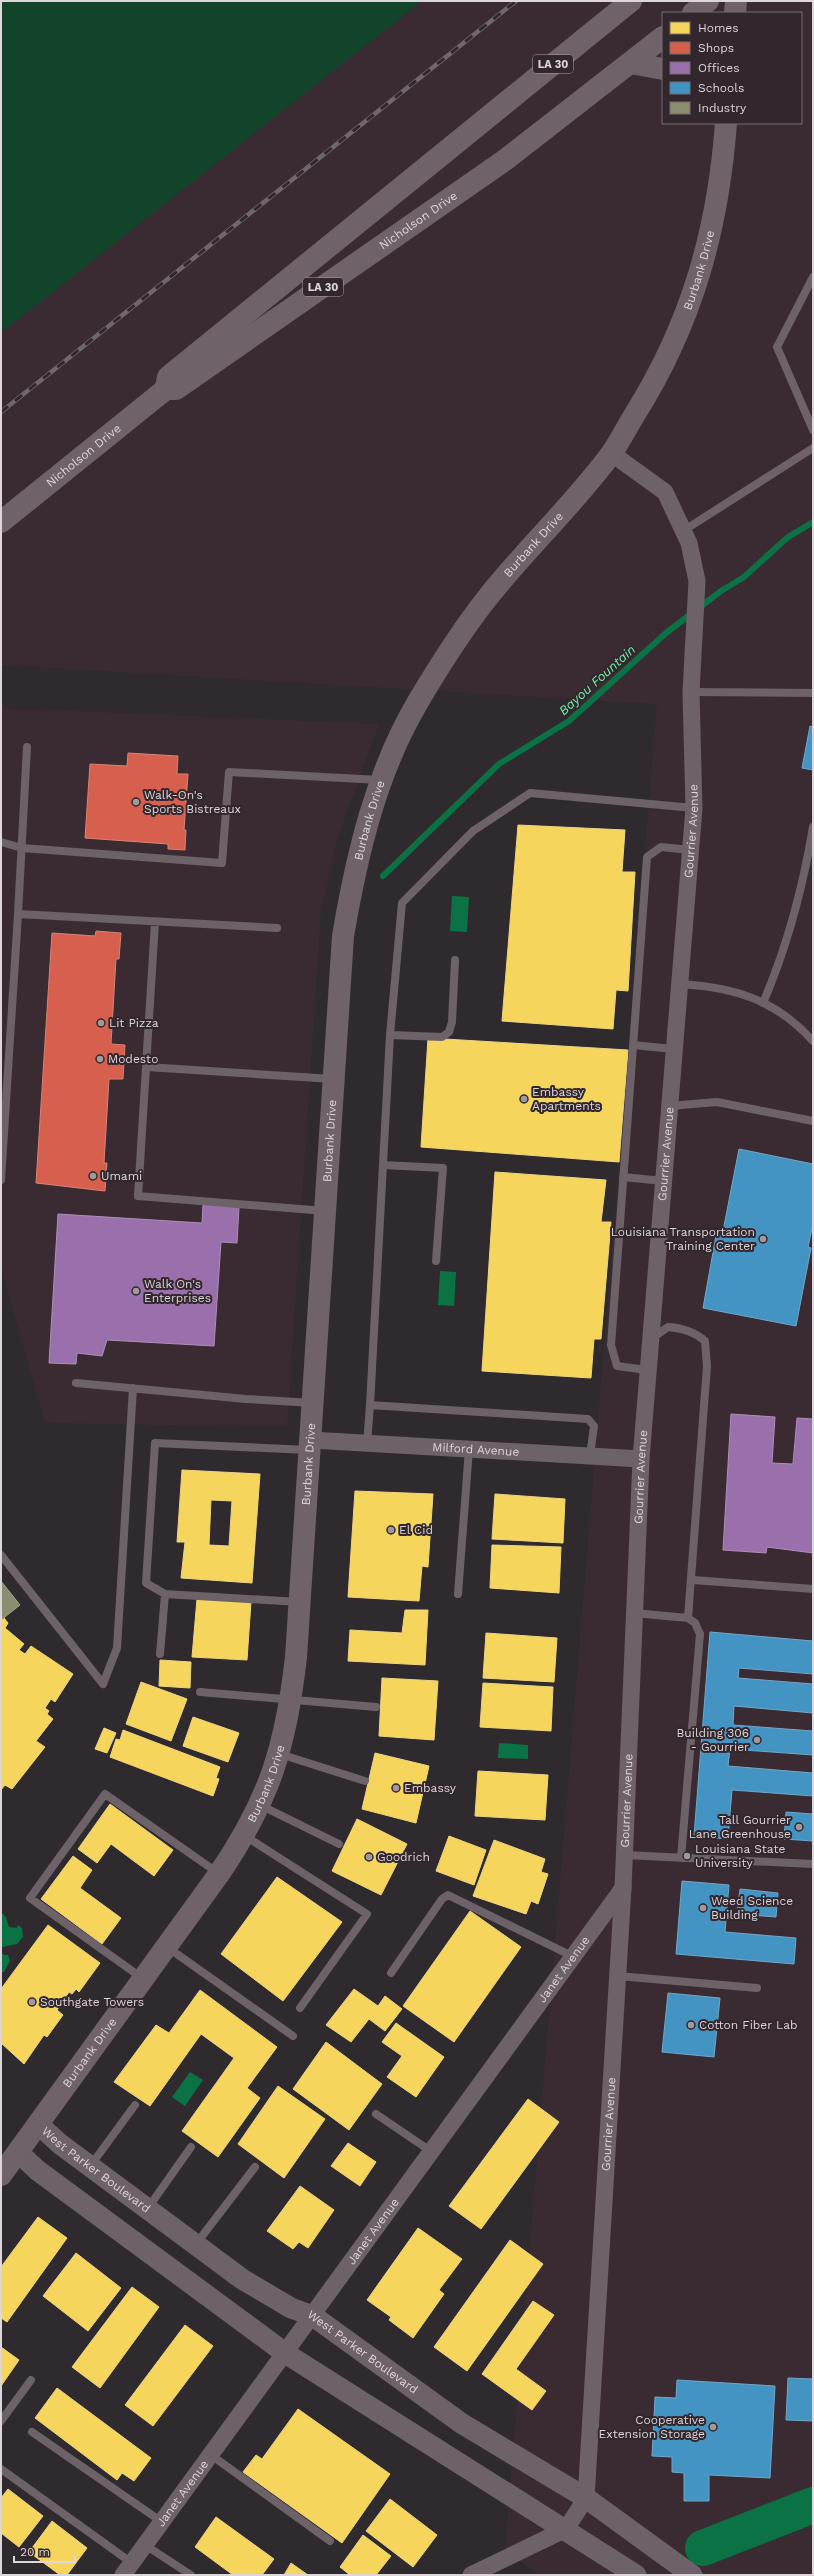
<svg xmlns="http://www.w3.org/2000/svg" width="814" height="2576" font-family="'Work Sans',sans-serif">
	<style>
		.built { fill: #3a2b33; fill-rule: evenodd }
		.green { fill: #12432b }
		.water { fill: #0b7246 }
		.homes { fill: #f6d55c; stroke: #eed582; fill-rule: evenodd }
		.shops { fill: #d6604d; stroke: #d88377 }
		.offices { fill: #9970ab; stroke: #ad8fb9 }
		.schools { fill: #4393c3; stroke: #71a7ca }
		.industry { fill: #8c8c6e; stroke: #a4a28e }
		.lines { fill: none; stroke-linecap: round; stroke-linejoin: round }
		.stream { stroke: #0b7246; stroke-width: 6 }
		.river { stroke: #0b7246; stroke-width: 36 }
		.service { stroke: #6d6268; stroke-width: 8 }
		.minor { stroke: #6d6268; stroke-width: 17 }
		.tertiary { stroke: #6d6268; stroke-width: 21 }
		.primary { stroke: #6f6269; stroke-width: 22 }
		.rail-casing { stroke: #70676c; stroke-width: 4.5 }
		.rail { stroke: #32272d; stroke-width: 3; stroke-dasharray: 9; stroke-linecap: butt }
		.poi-dot { fill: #a09a9d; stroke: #32272d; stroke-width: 1.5 }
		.labels { text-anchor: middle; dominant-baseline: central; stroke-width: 4; stroke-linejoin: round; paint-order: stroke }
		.shield { fill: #32272d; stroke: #aaa2a6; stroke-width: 1 }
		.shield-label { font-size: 11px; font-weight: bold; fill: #ddd6da }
		.street-label { font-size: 12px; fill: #ddd6da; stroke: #32272d }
		.poi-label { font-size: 12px; fill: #ddd6da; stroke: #32272d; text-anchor: start }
		.water-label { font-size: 13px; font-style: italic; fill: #74f0ab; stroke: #32272d }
	</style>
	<rect width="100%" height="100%" fill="#2f2a2d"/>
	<path class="built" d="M1 1H813V2575H538L505 2549 657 704 1 665ZM663 13H801V123H663Z
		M1 708 379 724 337 840 321 911 287 1427 45 1423 1 1267Z"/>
	<path class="green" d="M1 1H422L1 333Z"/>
	<path class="water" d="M452 896 469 897 467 932 450 931Z
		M440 1271 456 1272 454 1306 438 1305Z
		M499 1743 528 1745V1759L498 1758Z
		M1 1912 6 1917 9 1927 17 1928 18 1925 22 1928 23 1937 17 1944 2 1947 1 1952 4 1955H8L10 1961 4 1972H1Z
		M190 2072 203 2080 185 2106 172 2097Z"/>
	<path class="homes" d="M518 825 625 830 622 872H635L628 991 616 990 613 1029 502 1021Z
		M428 1038 628 1050 619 1162 421 1147Z
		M495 1172 606 1180 601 1222H611L601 1339H594L591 1378 482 1371Z
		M182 1470 260 1474 252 1583 181 1578 185 1542H177ZM211 1500 232 1501 229 1546 209 1545Z
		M355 1491 433 1494 428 1567 422 1566 419 1601 348 1597Z
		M495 1494 565 1499 563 1543 492 1539Z
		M492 1545 561 1547 559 1593 490 1588Z
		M197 1599 251 1602 247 1660 192 1657Z
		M405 1610H428L425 1665 348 1661 350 1630 402 1633Z
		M4 1618 8 1623 5 1628 24 1644 19 1650 25 1654 31 1646 73 1674 55 1702 51 1699 45 1708 49 1711 47 1714 53 1719 36 1741 45 1747 12 1789 5 1785 1 1790V1620Z
		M486 1633 557 1638 554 1682 483 1678Z
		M160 1660 191 1662 190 1688 159 1686Z
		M382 1678 438 1681 434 1740 379 1736Z
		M141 1682 187 1699 171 1741 126 1724Z
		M483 1683 553 1687 551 1731 480 1727Z
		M193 1717 239 1733 228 1762 183 1746Z
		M104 1728 116 1733 107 1753 95 1749Z
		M123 1730 220 1767 216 1778 219 1779 213 1796 110 1757 116 1739 120 1740Z
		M375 1753 429 1766 416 1823 362 1809Z
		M478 1771 548 1775 545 1820 475 1816Z
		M110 1804 173 1850 154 1876 111 1844 97 1863 78 1849Z
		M357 1819 407 1844 381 1895 332 1871Z
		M449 1836 486 1850 474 1885 436 1871Z
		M494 1840 545 1859 541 1872 548 1874 538 1904 531 1901 526 1914 473 1896Z
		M73 1856 92 1870 80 1888 121 1918 102 1944 41 1899Z
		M277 1877 342 1922 283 2001 221 1954Z
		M470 1911 521 1947 454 2042 403 2006Z
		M48 1925 100 1963 79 1992 76 1989 72 1994 69 1992 57 2010 63 2015 47 2037 44 2035 24 2064 1 2043V1989Z
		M354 1989 378 2006 385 1996 402 2009 385 2031 369 2019 351 2042 326 2025Z
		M200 1990 277 2047 247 2088 260 2098 218 2157 182 2131 234 2058 201 2034 150 2106 114 2082 156 2025 169 2033Z
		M396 2023 444 2057 416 2097 387 2077 402 2056 382 2042Z
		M326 2042 382 2084 349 2130 293 2089Z
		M278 2086 325 2119 284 2178 238 2144Z
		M528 2099 559 2122 481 2229 449 2206Z
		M348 2143 376 2162 360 2186 331 2166Z
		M300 2186 334 2210 308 2248 299 2242 293 2249 267 2231Z
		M38 2217 67 2238 7 2322 1 2318V2267Z
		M418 2228 462 2259 439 2290 444 2294 413 2338 389 2320 391 2317 367 2300Z
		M510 2240 543 2264 467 2371 434 2347Z
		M76 2253 121 2288 88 2331 43 2296Z
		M132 2287 159 2307 100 2388 72 2367Z
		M533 2301 554 2315 516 2369 546 2391 532 2410 482 2374Z
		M185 2325 213 2346 153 2426 125 2405Z
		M1 2347 19 2360 1 2386Z
		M57 2388 151 2458 134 2481 122 2473 117 2480 35 2418Z
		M298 2409 390 2474 342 2543 243 2472 256 2455 262 2459Z
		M8 2489 43 2516 19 2547 1 2533V2498Z
		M390 2499 437 2535 413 2567 366 2531Z
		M216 2517 274 2559 262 2575H233L195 2547Z
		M52 2521 87 2548 67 2575H60L29 2552Z
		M363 2535 391 2556 376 2575H350L340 2567Z
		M291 2563 308 2575H284Z"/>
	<path class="shops" d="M128 753 178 756 177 774H188L184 830H186L185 850 168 849V844L85 838 90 764 127 766Z
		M96 931 121 933 119 959H116L111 1044 125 1045 123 1079H109L104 1163H107L105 1191 36 1183 52 933 95 936Z"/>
	<path class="offices" d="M203 1205 239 1207 237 1243 221 1242 214 1346 107 1340 102 1356 77 1353 76 1364 49 1363 58 1214 202 1223Z
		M731 1414 775 1417 772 1463 793 1464 797 1418 813 1419V1553L767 1547 766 1553 723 1550Z"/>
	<path class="schools" d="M810 726 813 727V770L802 768Z
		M739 1149 813 1164V1224L808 1247 811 1248 796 1326 703 1308 717 1230 723 1231Z
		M710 1632 813 1641V1674L739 1668 738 1678 813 1684V1713L734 1706 733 1725 813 1731V1755L730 1749 728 1766 813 1773V1796L732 1790 728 1839 694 1836Z
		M786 1812 813 1814V1841L784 1839Z
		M682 1881 729 1885 725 1932 796 1938 794 1964 676 1954Z
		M740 1889 778 1893 776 1917 737 1914Z
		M668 1993 720 1998 714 2057 662 2052Z
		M788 2378 813 2379V2421L786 2420Z
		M677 2380 775 2386 770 2478 709 2475V2501H684V2473L672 2472V2457L652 2456 655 2397 676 2398Z"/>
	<path class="industry" d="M1 1581 20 1605 1 1620Z"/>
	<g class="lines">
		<path class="stream" d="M383 876 499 764 569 721 666 633 721 591 744 577 788 537 813 522"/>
		<path class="river" d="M703 2548 813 2505"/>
		<path class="service" d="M813 277 777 347 813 430
			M683 531 813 448
			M691 692 813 693
			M27 747 18 914 277 928
			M1 842 22 848 222 863 229 772 380 780
			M155 922 138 1196 325 1211
			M679 984C733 987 775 999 813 1041
			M763 1003C787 947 803 887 813 827
			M390 1035 442 1037 449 1032 452 1022 455 960
			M633 1045 673 1049
			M147 1067 333 1079
			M669 1106 717 1102 813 1121
			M383 1165 443 1168 436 1261
			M623 1177 663 1181
			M1 1180 18 914
			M651 1339 668 1327C682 1328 694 1331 705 1341L707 1366 688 1618
			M647 1370 617 1366 611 1345 647 857 661 847 690 850
			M76 1383 246 1399 313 1403
			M367 1444 370 1405
			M590 1456 594 1426 588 1419 370 1405 390 1035 402 903 473 831 530 793 694 808
			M1 1555 103 1684
			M693 1580 813 1589
			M165 1594 146 1583 155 1443 308 1450
			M458 1594 469 1449
			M634 1613 688 1618 695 1623 700 1634 681 1858
			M160 1654 165 1594 299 1602
			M103 1684 117 1648 133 1388
			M200 1692 376 1707
			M280 1754 365 1781
			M260 1805 339 1844
			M245 1836 367 1914 300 2008
			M625 1855 813 1864
			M167 1947 293 2036
			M391 1973 442 1899 448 1895 574 1957
			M618 1976 757 1988
			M142 1978 30 1898 105 1794 218 1873
			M376 2114 432 2152
			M91 2165 135 2105
			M148 2208 191 2147
			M196 2244 255 2167
			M1 2421 31 2380
			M32 2432 162 2522
			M211 2455 330 2541
			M1 2469 132 2563
			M145 2545 191 2575"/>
		<g class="minor">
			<path id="s1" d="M311 1440 641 1459"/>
			<path id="s2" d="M123 2575 623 1888"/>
			<path id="s3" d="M471 2575 566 2529 586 2498 623 1888 641 1459 694 808 691 692 697 581 689 543 665 492 611 453"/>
		</g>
		<g class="tertiary">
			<path id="s4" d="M38 2124 60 2144 242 2279 291 2308 313 2316 461 2423 586 2498 692 2575"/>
			<path d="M18 2152 37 2170 285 2353 636 2575"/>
		</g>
		<g class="primary">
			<path d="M693 13 708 1"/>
			<path d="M735 13 736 1"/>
			<path d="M631 63 663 69"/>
			<path d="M166 388 168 377 631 1"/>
			<path id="s5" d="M1 522 166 389H176L505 160 663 37"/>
			<path id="s6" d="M1 2175 219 1874C270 1799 286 1746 296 1657L343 936C357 854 376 772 419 700 438 668 465 626 488 597 527 548 574 504 611 454 620 441 627 427 635 414 692 323 718 230 726 123"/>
		</g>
		<g class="rail-casing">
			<path id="rail" d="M1 412 516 1"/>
		</g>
		<use href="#rail" class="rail"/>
	</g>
	<g class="poi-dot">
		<circle cx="136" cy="802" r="4"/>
		<circle cx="101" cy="1023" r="4"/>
		<circle cx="100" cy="1059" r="4"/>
		<circle cx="524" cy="1099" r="4"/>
		<circle cx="93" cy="1176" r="4"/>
		<circle cx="763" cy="1239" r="4"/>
		<circle cx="136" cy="1291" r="4"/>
		<circle cx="391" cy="1530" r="4"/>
		<circle cx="757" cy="1740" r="4"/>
		<circle cx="396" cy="1788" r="4"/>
		<circle cx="799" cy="1827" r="4"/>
		<circle cx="687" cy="1856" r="4"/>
		<circle cx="369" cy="1857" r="4"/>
		<circle cx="703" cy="1908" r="4"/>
		<circle cx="32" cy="2002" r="4"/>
		<circle cx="691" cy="2025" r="4"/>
		<circle cx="713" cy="2427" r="4"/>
	</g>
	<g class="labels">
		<g class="shield">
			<rect x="533" y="55" width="40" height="18" rx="3"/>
			<rect x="303" y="278" width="40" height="18" rx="3"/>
		</g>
		<g class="shield-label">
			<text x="553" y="64">LA 30</text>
			<text x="323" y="287">LA 30</text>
		</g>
		<g class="street-label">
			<text stroke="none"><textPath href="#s5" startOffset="517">Nicholson Drive</textPath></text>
			<text stroke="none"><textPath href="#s6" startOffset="2094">Burbank Drive</textPath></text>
			<text stroke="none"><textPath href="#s5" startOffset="106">Nicholson Drive</textPath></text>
			<text stroke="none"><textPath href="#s6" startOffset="1770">Burbank Drive</textPath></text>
			<text stroke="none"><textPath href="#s6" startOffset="1446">Burbank Drive</textPath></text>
			<text stroke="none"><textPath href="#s3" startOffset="1813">Gourrier Avenue</textPath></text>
			<text stroke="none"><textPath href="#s6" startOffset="1122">Burbank Drive</textPath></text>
			<text stroke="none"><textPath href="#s3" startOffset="1489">Gourrier Avenue</textPath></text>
			<text stroke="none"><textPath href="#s1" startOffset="165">Milford Avenue</textPath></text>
			<text stroke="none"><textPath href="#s6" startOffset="798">Burbank Drive</textPath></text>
			<text stroke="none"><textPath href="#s3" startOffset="1165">Gourrier Avenue</textPath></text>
			<text stroke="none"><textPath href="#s6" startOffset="474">Burbank Drive</textPath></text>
			<text stroke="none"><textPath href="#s3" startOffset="841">Gourrier Avenue</textPath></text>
			<text stroke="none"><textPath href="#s2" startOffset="749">Janet Avenue</textPath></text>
			<text stroke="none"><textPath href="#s6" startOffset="151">Burbank Drive</textPath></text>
			<text stroke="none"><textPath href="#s3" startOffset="517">Gourrier Avenue</textPath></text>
			<text stroke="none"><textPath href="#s4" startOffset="74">West Parker Boulevard</textPath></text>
			<text stroke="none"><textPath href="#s2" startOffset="425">Janet Avenue</textPath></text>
			<text stroke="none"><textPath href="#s4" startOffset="398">West Parker Boulevard</textPath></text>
			<text stroke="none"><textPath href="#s2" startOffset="101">Janet Avenue</textPath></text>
		</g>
		<g class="poi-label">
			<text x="144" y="795">Walk-On's<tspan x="144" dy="14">Sports Bistreaux</tspan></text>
			<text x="109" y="1023">Lit Pizza</text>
			<text x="108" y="1059">Modesto</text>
			<text x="532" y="1092">Embassy<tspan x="532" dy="14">Apartments</tspan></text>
			<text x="101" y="1176">Umami</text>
			<text x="755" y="1232" text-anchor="end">Louisiana Transportation<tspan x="755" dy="14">Training Center</tspan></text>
			<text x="144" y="1284">Walk On's<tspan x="144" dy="14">Enterprises</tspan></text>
			<text x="399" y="1530">El Cid</text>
			<text x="749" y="1733" text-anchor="end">Building 306<tspan x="749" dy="14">- Gourrier</tspan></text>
			<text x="404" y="1788">Embassy</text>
			<text x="791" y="1820" text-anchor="end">Tall Gourrier<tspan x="791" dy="14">Lane Greenhouse</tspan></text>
			<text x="695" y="1849">Louisiana State<tspan x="695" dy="14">University</tspan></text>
			<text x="377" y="1857">Goodrich</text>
			<text x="711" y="1901">Weed Science<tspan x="711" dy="14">Building</tspan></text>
			<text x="40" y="2002">Southgate Towers</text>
			<text x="699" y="2025">Cotton Fiber Lab</text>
			<text x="705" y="2420" text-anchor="end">Cooperative<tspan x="705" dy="14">Extension Storage</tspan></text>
		</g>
		<g class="water-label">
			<text transform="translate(597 680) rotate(-42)">Bayou Fountain</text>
		</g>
	</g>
	<rect width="814" height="2576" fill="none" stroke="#ddd6da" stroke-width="4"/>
	<rect x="662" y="12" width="140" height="112" fill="#32272d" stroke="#766d72"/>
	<rect x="670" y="22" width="20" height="12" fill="#f6d55c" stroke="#766d72"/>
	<text x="698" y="32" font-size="12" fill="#ddd6da">Homes</text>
	<rect x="670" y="42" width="20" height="12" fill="#d6604d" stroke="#766d72"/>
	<text x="698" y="52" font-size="12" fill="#ddd6da">Shops</text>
	<rect x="670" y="62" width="20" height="12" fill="#9970ab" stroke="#766d72"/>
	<text x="698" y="72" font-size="12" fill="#ddd6da">Offices</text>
	<rect x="670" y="82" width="20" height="12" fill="#4393c3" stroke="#766d72"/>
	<text x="698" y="92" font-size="12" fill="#ddd6da">Schools</text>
	<rect x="670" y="102" width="20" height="12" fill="#8c8c6e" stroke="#766d72"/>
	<text x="698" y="112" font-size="12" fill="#ddd6da">Industry</text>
	<path d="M14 2556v6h61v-6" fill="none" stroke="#ddd6da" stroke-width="2"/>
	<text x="20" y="2556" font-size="12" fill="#ddd6da" stroke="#32272d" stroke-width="3" paint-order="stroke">20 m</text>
</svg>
